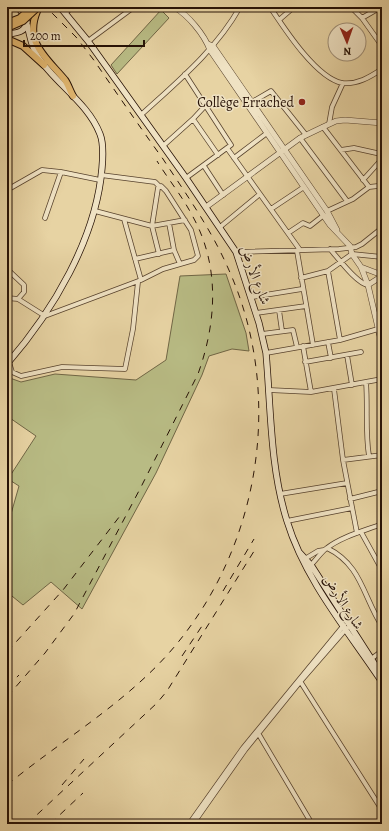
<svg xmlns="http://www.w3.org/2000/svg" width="389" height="831" font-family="Alegreya,Amiri,serif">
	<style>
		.green { fill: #b8bb84; stroke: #706645 }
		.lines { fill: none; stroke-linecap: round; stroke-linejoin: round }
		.minor-casing { stroke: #57422d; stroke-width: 5.5 }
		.tertiary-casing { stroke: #57422d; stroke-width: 6 }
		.secondary-casing { stroke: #271206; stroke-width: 7 }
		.primary-casing { stroke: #271206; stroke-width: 8 }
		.minor { stroke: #efe2c3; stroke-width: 4 }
		.tertiary { stroke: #efe2c3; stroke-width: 5 }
		.secondary { stroke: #efe2c3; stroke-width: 5.5 }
		.primary { stroke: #e4ba72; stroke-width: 6 }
		.rail { stroke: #271206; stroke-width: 1; stroke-dasharray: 7 7; stroke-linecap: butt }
		.primary-bridge-casing { stroke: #271206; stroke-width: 8; stroke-linecap: butt }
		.primary-bridge { stroke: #e4ba72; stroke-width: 6 }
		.poi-dot { fill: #8f2418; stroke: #efe2c3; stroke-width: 1.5 }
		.labels { text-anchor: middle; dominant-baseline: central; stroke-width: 3; stroke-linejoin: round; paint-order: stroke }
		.poi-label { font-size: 14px; fill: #271206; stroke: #efe2c3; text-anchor: end }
		.street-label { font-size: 14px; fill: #271206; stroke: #efe2c3 }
	</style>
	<rect width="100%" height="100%" fill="#e7d3a3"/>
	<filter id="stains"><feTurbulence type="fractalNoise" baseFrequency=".005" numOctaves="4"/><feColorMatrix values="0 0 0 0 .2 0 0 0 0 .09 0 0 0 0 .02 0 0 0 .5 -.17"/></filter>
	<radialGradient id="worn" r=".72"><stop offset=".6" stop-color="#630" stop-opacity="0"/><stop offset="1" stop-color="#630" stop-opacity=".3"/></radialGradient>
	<path class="green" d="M161 10 169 18 117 74 111 65Z
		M226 274 246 333 249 351 232 349 209 356 202 375 156 473 82 609 51 582 23 605 7 592V528L19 486 8 479 36 436 7 416V377L21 382 55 374 136 380 166 360 180 276Z"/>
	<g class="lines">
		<g class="minor-casing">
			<path id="minor" d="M270 7C284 28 316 78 342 83 357 85 370 77 382 69
				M351 7 362 18 382 46
				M65 13 73 7
				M362 18 381 7
				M279 20 294 7
				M88 41 134 7
				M185 74 231 145 186 178
				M252 102 271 91 306 135
				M141 115C177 82 216 50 240 7
				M193 119 218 155
				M329 124 332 107 343 83
				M323 127 369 187
				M300 138 347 201
				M163 146 193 119 206 105
				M227 148 300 250
				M341 150 354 148 381 154 382 133
				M234 158 267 133
				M204 166 223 195
				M101 175 155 182 159 186
				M363 180 382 159
				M7 190 42 170 61 172 100 180
				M271 209 304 187
				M95 211 152 226 185 220
				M327 211 353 199 369 187 378 186 382 188
				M45 218 61 172
				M169 223 174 250 180 264
				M220 227 260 194
				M288 233 303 223 310 226 324 215
				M330 249C338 258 357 284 368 285
				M297 251 313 345
				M236 252 339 249 356 247 362 244 382 228
				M135 259 174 250
				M7 269 24 285V292L18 299
				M328 271 340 340
				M301 278 328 271 352 254 382 257
				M141 280 163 269 194 260 198 256 191 230 166 191 161 186 158 188 152 226 159 254
				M252 297 302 289
				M7 298 18 299 45 316 141 280 124 219
				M279 310 282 331
				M256 313 306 306
				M262 334 293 330 297 347
				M328 342 331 358
				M303 346 311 392
				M266 353 340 340 378 329
				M347 355 352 385
				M9 362 12 372 21 376 62 367 125 369 133 329 138 282
				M305 362 361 352
				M366 382C368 407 365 431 369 456
				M334 389 343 460 357 533
				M269 390 311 392 382 379
				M343 460 382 455
				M280 494 347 483
				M350 499 382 491
				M287 521 352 508
				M361 532 382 570
				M327 548C362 565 363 597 382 626
				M303 560 318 551 324 550
				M310 566C315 561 322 551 327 548 343 536 364 531 382 524
				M371 659 382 651
				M300 681 382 810
				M258 733 312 824
				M189 824 243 748 344 625
				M193 824 245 750 300 682 347 628"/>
		</g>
		<g class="tertiary-casing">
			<path id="tertiary" d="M174 7C188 15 204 34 210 50L330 225 350 246 352 254 361 267 368 285 382 345
				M208 44 213 46 327 211 337 230
				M206 207 300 138 323 127 336 121 345 120 382 123
				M361 267 382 275
				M368 285 382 276"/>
		</g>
		<g class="secondary-casing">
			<path id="secondary" d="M60 7 88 41 186 178 236 252 259 323 266 353C271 409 270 467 287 521 305 580 348 631 382 682
				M7 34C16 33 25 33 27 22
				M7 364C53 311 96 239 102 168 103 157 104 144 100 134 88 103 56 84 38 57 27 41 31 21 18 7
				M300 553 311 565 381 674"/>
		</g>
		<g class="primary-casing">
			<path id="primary" d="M39 7C22 41 45 56 65 80 68 84 70 91 73 96
				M7 39 23 46 44 65"/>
		</g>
		<use href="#minor" class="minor"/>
		<use href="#tertiary" class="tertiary"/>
		<use href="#secondary" class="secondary"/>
		<use href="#primary" class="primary"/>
		<path class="rail" d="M223 591 254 539
			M7 652 63 590 123 512
			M182 656 202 626
			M7 687 19 675
			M7 697 45 653 74 614 141 487 198 374C217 321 220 265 192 215 182 196 168 179 157 161
			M7 785C63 739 128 702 175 646 262 542 284 391 228 268 211 229 186 194 163 159 139 126 116 92 93 59L76 37 46 7
			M62 785 84 759
			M27 824 157 703 167 691 256 548
			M50 824 83 793"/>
		<g class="primary-bridge-casing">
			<path id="primary-bridge" d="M7 23 20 18 32 7
				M7 28 23 21 38 7"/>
		</g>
		<use href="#primary-bridge" class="primary-bridge"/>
	</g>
	<circle class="poi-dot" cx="302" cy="102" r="4"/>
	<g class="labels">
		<g class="poi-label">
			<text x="294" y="102">Collège Errached</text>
		</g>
		<g class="street-label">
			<text transform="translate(255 275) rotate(69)">شارع الأرض</text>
			<text transform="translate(343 602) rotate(57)">شارع الأرض</text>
		</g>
	</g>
	<rect width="389" height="831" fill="none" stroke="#e7d3a3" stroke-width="24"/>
	<rect x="8" y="8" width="373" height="815" fill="none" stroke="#271206" stroke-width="2"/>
	<rect x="12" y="12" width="365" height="807" fill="none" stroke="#271206"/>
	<g transform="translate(347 42) rotate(178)"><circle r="19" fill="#efe2c3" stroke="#9f8f77"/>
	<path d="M0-3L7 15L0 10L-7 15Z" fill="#8f2418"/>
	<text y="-6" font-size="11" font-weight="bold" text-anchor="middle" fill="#271206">N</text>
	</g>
	<path d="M24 40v6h120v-6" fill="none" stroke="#271206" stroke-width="2"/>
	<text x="30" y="40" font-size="12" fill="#271206" stroke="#efe2c3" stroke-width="3" paint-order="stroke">200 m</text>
	<rect width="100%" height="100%" filter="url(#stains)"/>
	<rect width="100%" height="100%" fill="url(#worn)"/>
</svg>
